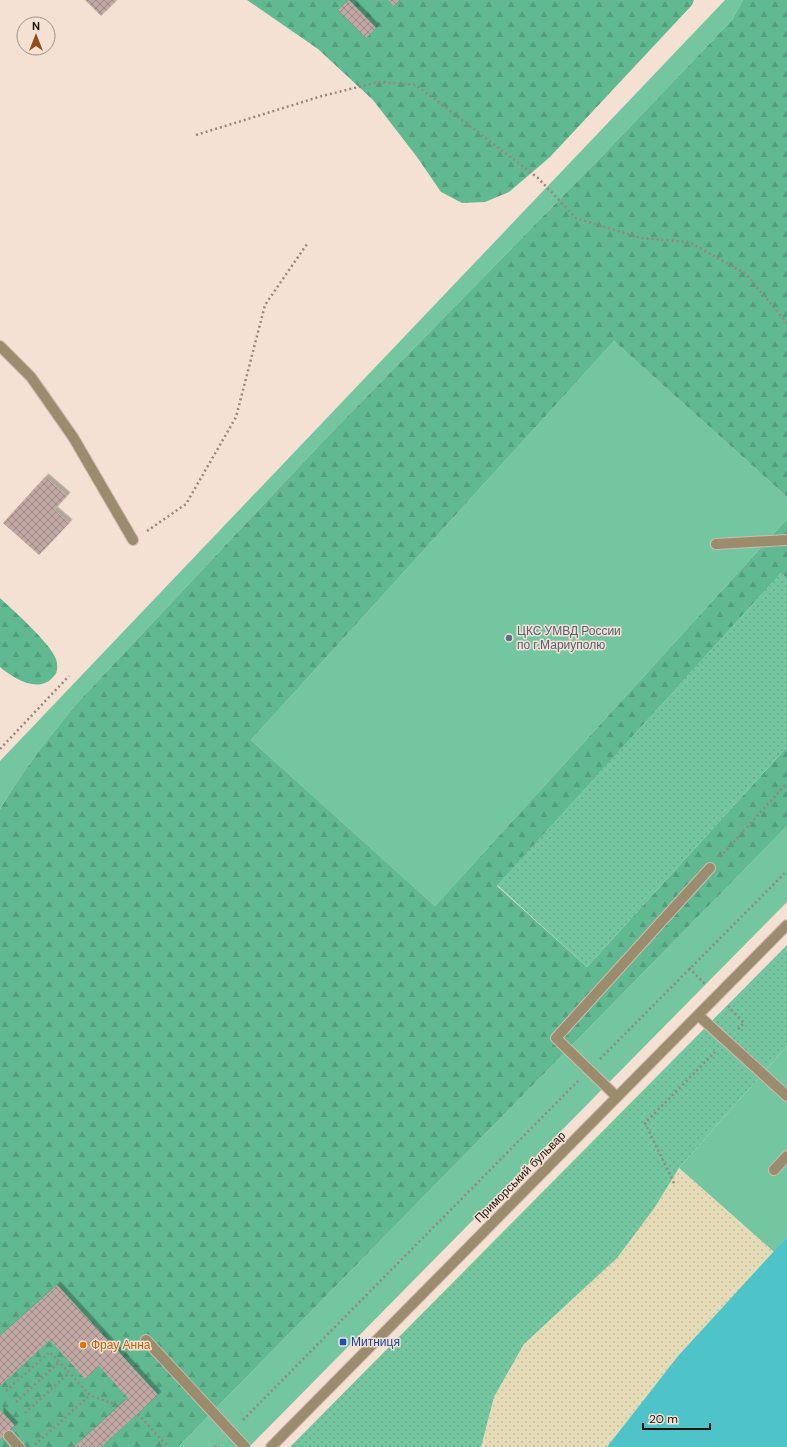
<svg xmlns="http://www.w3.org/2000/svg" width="787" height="1447" font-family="'DM Sans',sans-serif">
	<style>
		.green { fill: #74c6a0 }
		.forest { fill: url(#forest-firs) }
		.sand { fill: url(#sand-dots) }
		.park { fill: url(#park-dots) }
		.water { fill: #4ec3c8 }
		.building { fill: url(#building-cross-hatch); filter: url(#shadow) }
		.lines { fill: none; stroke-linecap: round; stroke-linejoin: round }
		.minor-casing { stroke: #cebcb0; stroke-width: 12 }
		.path { stroke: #95877d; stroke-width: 2.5; stroke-dasharray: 2 3; stroke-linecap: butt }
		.minor { stroke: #9b8c6e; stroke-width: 10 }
		.service-dot { fill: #5c6f8a; stroke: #f5e1d3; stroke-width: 1.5 }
		.transit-dot { fill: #1a4fb4; stroke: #f5e1d3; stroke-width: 1.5 }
		.food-dot { fill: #e8710a; stroke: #f5e1d3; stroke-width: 1.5 }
		.labels { text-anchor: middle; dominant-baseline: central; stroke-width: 3; stroke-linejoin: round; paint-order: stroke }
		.service-label { font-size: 12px; fill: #4e5e75; stroke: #f5e1d3; text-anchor: start }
		.street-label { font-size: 12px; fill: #1b1510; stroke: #f5e1d3 }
		.transit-label { font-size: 12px; fill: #164399; stroke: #f5e1d3; text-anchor: start }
		.food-label { font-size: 12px; fill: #c56008; stroke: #f5e1d3; text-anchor: start }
	</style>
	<defs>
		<pattern id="forest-firs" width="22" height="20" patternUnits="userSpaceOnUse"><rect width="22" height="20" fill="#61b992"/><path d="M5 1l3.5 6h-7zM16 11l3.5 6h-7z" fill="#549e7d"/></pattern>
		<pattern id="sand-dots" width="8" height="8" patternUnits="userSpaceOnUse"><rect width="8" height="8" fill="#e5dcb7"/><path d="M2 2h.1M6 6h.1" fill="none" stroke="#c4bc9c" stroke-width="1.8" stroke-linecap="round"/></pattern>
		<pattern id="park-dots" width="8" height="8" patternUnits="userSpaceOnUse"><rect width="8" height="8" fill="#74c6a0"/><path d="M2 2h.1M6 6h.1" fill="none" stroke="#64a989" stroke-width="1.8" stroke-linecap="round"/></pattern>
		<pattern id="building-cross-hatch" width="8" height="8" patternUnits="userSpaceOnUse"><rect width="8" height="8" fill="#c1a8a4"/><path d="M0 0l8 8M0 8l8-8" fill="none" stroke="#9c8884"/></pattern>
		<filter id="shadow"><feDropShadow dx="3.5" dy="-3.5" stdDeviation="0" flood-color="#0004"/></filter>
	</defs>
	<rect width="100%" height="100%" fill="#f5e1d3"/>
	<path class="green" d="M725 0H743L732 20 604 154 328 436 78 702C49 737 23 770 0 809V761Z
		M614 341 787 497V519L435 906 251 740Z
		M787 826V902L249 1447H178Z
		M787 1046V1237L774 1252 679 1168Z"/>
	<path class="forest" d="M247 0H694L692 5 550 157 509 192 485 202 462 203 441 192 417 157 373 100 318 49Z
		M743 0H787V497L614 341 251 740 435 906 787 519V579L781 573 497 886 587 967 787 747V826L178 1447H0V809C23 770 49 737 78 702L328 436 604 154 732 20Z
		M0 598C14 611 50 643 56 659 58 665 58 672 54 676 39 695 13 678 0 667Z"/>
	<path class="sand" d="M679 1168 774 1252 678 1356 607 1447H481L494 1397 524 1344 574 1298 655 1207Z"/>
	<path class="park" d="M781 573 787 579V747L587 967 497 885Z
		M787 945V1046L679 1168 655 1207 617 1258 524 1344 494 1397 481 1447H290Z"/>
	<path class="water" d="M787 1237V1447H607L678 1356Z"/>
	<path class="building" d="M85 0H117L101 16Z
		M349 0 376 28 366 38 338 10Z
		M388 0H400L394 6Z
		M45 477 67 496 54 510 69 523 39 555 3 523Z
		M57 1285 158 1395 101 1447H74L128 1398 99 1366 85 1379 50 1340 0 1386V1336Z
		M0 1410 15 1426 0 1439Z"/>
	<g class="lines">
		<g class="minor-casing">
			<path id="minor" d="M0 346 31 377 73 437 133 540
				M716 544 787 540
				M698 1015 787 1096
				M617 1097 556 1038 710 868
				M774 1170 787 1156
				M146 1340 245 1447
				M9 1436 19 1447
				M271 1447 787 925"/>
		</g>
		<path class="path" d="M196 135 322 96 379 82 416 85 538 178 576 218 640 238 689 242 746 274 787 323
			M147 531 186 504 236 417 265 305 307 244
			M0 749 69 676
			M720 857 787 783
			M689 968 706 985
			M728 1006 744 1023 737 1030
			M600 1059 787 871
			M674 1183 645 1123 715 1052
			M6 1391 50 1352 90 1395 119 1406
			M16 1402 59 1362
			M25 1413 69 1373
			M138 1414 168 1447
			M243 1420 578 1081
			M35 1445 90 1395
			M215 1447 219 1443"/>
		<use href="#minor" class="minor"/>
	</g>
	<circle class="service-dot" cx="509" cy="638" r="4"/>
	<rect class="transit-dot" x="339" y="1338" width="8" height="8" rx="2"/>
	<circle class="food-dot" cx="83" cy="1345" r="4"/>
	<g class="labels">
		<g class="service-label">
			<text x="517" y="631">ЦКС УМВД России<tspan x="517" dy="14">по г.Мариуполю</tspan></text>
		</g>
		<g class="street-label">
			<text transform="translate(520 1177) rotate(-45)">Приморський бульвар</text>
		</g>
		<g class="transit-label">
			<text x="351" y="1342">Митниця</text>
		</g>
		<g class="food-label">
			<text x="91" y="1345">Фрау Анна</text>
		</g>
	</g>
	<g transform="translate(36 36)"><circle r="19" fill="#f5e1d3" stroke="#9e8f85"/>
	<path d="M0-3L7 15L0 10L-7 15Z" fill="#8f4d1b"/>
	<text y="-6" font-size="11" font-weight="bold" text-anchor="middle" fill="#1b1510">N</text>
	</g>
	<path d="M643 1423v6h67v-6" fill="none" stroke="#1b1510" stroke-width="2"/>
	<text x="649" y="1423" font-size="12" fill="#1b1510" stroke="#f5e1d3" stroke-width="3" paint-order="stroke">20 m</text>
</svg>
